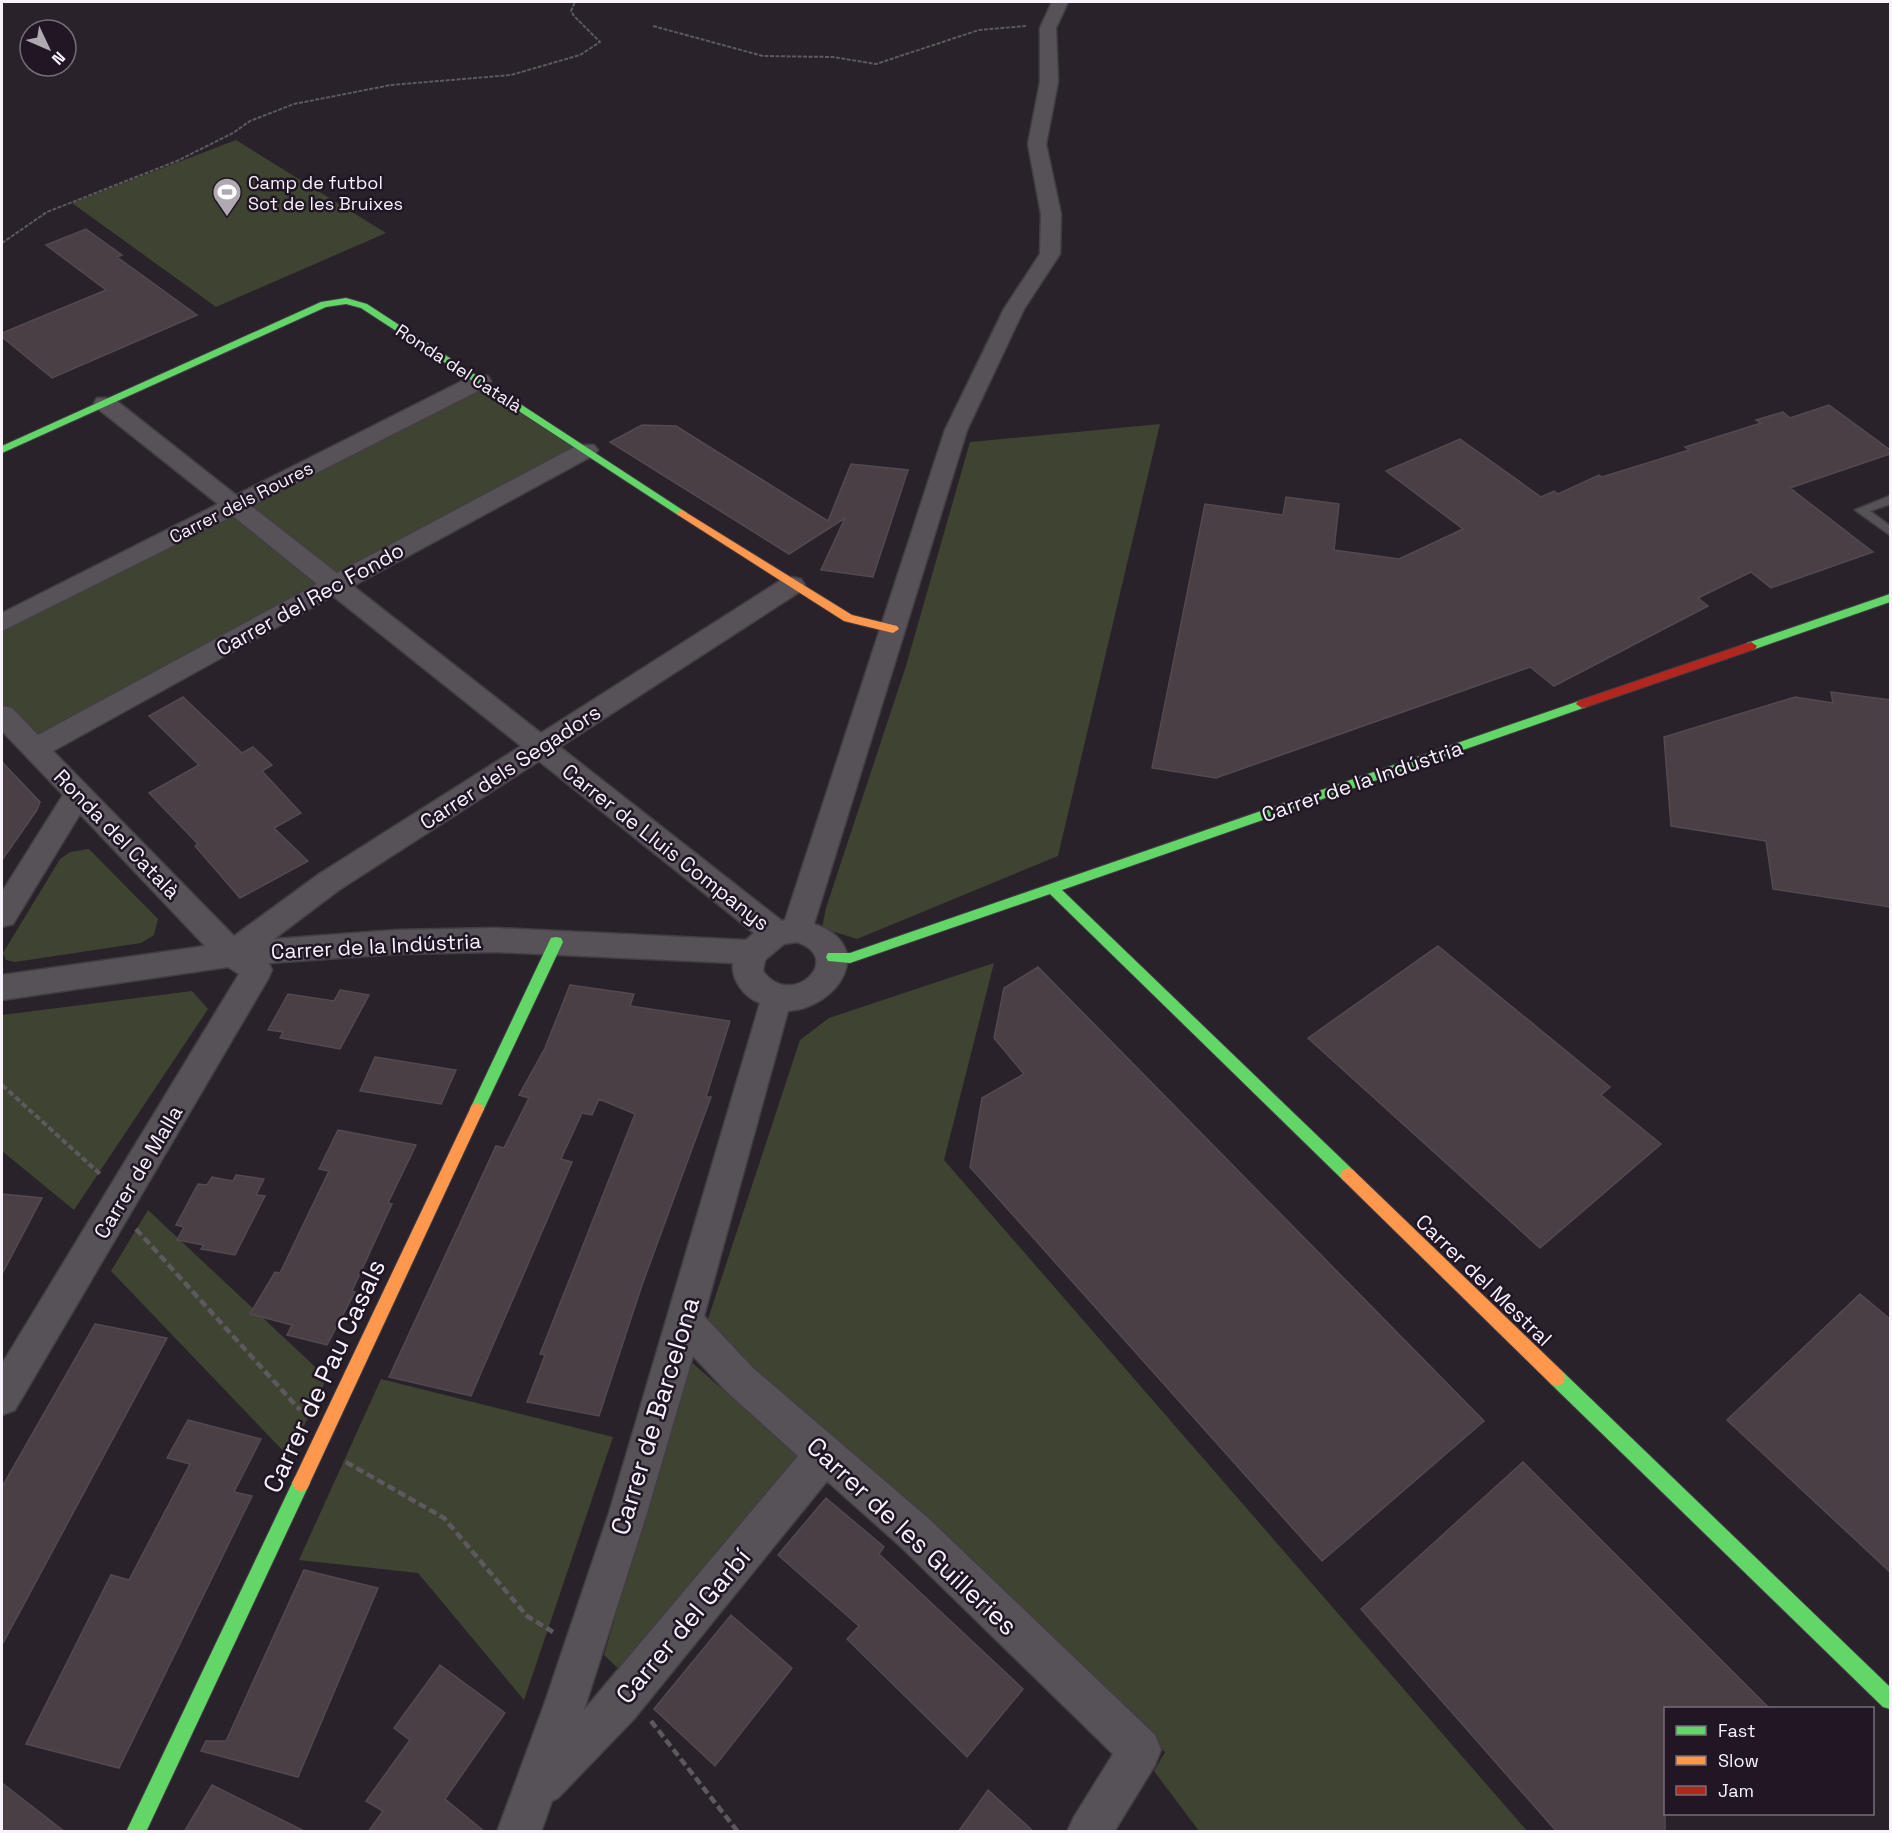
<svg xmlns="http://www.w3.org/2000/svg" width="1892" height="1833" font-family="'Space Grotesk',sans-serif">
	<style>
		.green { fill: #3f4432 }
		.building { fill: #493f45; stroke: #524a50; stroke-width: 1.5 }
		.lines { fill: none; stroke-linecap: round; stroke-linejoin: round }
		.lane-casing { stroke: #433d44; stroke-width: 3 }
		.street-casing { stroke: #433d44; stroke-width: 3 }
		.fast-casing { stroke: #433d44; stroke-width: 2 }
		.slow-casing { stroke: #433d44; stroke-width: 2 }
		.jam-casing { stroke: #433d44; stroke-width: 2 }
		.path-far2 { stroke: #5d595f; stroke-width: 2; stroke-dasharray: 4 1.5; stroke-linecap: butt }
		.path-far1 { stroke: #5d595f; stroke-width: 4; stroke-dasharray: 6 3; stroke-linecap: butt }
		.path { stroke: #5d595f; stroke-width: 4.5; stroke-dasharray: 8 4; stroke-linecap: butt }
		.lane { fill: #575258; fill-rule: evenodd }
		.street { fill: #575258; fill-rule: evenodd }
		.fast { fill: #63d668; fill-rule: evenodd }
		.slow { fill: #ff974d; fill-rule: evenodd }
		.jam { fill: #b3261e; fill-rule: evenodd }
		.labels { text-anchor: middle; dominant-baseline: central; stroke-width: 5; stroke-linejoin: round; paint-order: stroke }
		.far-poi-label { font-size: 18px; fill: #f9f1fc; stroke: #211624; text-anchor: start }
		.far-street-label { font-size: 18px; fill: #f9f1fc; stroke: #211624 }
		.street-label { font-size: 21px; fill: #f9f1fc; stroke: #211624 }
		.near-street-label { font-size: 26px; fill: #f9f1fc; stroke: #211624 }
	</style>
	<rect width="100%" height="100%" fill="#29222a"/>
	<path class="green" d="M236 140 386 233 216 307 72 203Z
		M480 381 586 450 35 749 2 715V623Z
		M1160 424 1058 856 857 939 822 928 826 908 906 666 970 442Z
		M89 849 158 919 154 935 141 943 15 962 6 960 3 953 60 859 70 852Z
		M994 963 944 1160 1527 1831H1199L1154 1771 1165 1752 842 1447 705 1328 800 1040 829 1018Z
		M192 991 208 1009 74 1210 2 1151V1015Z
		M148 1210 327 1378 289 1457 111 1271Z
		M690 1361 804 1460 625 1675 604 1655Z
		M381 1379 613 1437 524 1700 418 1573 299 1560Z"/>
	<path class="building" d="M86 229 122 255 117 257 197 315 52 378 2 337V333L106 290 46 245Z
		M1829 405 1890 450V454L1790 488 1873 552 1771 588 1751 572 1698 598 1708 606 1554 686 1530 667 1216 778 1152 768 1205 504 1283 515 1286 497 1339 504 1334 550 1399 559 1463 529 1386 471 1460 439 1541 497 1554 491 1558 494 1599 475 1602 477 1689 450 1685 447 1761 423 1756 420 1783 412 1790 418Z
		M642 425 676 426 828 521 851 464 908 470 873 577 821 570 845 518 789 554 610 442Z
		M1831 692 1890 700V907L1773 889 1766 841 1671 826 1664 737 1795 697 1833 703Z
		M183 697 242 753 253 747 272 765 262 771 301 813 274 828 308 861 240 898 195 846 198 844 149 793 199 765 149 716Z
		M2 762 40 802 37 810 2 860Z
		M1438 946 1610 1087 1601 1095 1661 1144 1540 1248 1308 1038Z
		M1038 967 1484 1421 1322 1561 970 1167 982 1098 1024 1074 994 1038 1004 988Z
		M570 985 634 994 630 1006 730 1021 706 1097H711L642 1285 599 1416 527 1402 545 1355 540 1354 635 1114 599 1099 592 1115 582 1113 561 1159 572 1162 471 1396 389 1377 496 1146 504 1148 529 1098 519 1095 545 1048Z
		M340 990 369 995 340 1049 280 1038 283 1032 268 1030 288 994 334 1001Z
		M375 1057 456 1070 441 1104 360 1091Z
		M338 1130 416 1145 388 1203 392 1204 352 1291 355 1292 327 1345 287 1335 292 1325 250 1314 275 1272 280 1273 329 1171 319 1169Z
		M236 1175 264 1179 256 1195 265 1196 235 1255 201 1249 204 1245 177 1240 184 1227 176 1225 198 1184 207 1185 212 1177 233 1181Z
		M2 1194 42 1198 2 1274Z
		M1860 1294 1890 1319V1572L1727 1420Z
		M95 1324 167 1338 2 1645V1487Z
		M188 1420 261 1439 234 1492 252 1496 119 1768 26 1744 111 1575 129 1580 190 1464 167 1458Z
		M1523 1462 1769 1708H1665V1832H1557L1361 1609Z
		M826 1498 884 1547 879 1554 1023 1689 967 1757 847 1639 859 1626 778 1555Z
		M304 1570 378 1588 298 1777 201 1751 206 1741H226Z
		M731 1615 792 1668 715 1766 654 1709Z
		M440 1665 505 1713 445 1799 485 1832H368L383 1811 366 1801 410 1740 394 1728Z
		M2 1783 65 1832H2Z
		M212 1785 306 1832H184Z
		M988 1790 1034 1832H958Z"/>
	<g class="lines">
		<g class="lane-casing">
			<path id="lane" d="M1890 496V504L1870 511 1890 526V535L1855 510Z"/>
		</g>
		<g class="street-casing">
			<path id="street" d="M1052 2H1068L1056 28 1058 82 1046 144 1061 214 1060 254 1024 309 967 430 814 924C877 945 840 1007 788 1011L704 1316 753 1368 928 1518 1155 1735 1161 1750 1155 1765 1114 1832H1067L1074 1817 1113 1754 900 1546 827 1481 634 1719 558 1798 552 1801 541 1832H497L544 1705 609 1513 760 1003C744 997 731 980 733 963L496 952 396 954 269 963 272 970 268 979 15 1410 2 1415V1364L239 974 228 967 2 1000V975L205 946 80 814 13 924 2 927V892L63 795 2 731V706L12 708 38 735 317 584 233 516 2 631V613L218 504 97 408 94 403 97 398H113L236 495 472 376H488L491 381 488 386 251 506 337 573 578 445H594L598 450 594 455 353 586 541 733 783 579 792 577 801 579 805 585 801 591 560 747 782 921 785 920 945 430 1004 309 1040 254 1041 214 1028 144 1040 82V28ZM333 596 521 746 319 874 234 936 53 751ZM539 761 754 933 746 940 496 928 396 930 274 939 339 890ZM797 942C846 959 790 1010 763 971L765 960 784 944ZM693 1356 727 1392 798 1456 584 1710 647 1513Z"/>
		</g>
		<g class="fast-casing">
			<path id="fast" d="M346 298 367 304 687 513 682 516 678 515 361 308 346 304 326 307 2 453V446L321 302Z
				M1890 594V602L1755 649 1751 650 1745 646 1747 643Z
				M1582 700 1586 701 1588 704 1586 707 1062 890 1353 1170 1356 1175 1353 1180 1348 1182 1343 1180 1050 894 850 963 828 961 826 957 828 953H850Z
				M556 937 561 938 563 942 484 1109 482 1113 477 1115 472 1113 470 1109 549 942 551 938Z
				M1557 1370 1563 1372 1890 1687V1709L1883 1707 1551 1384 1549 1378 1551 1372Z
				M301 1474 307 1477 310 1483 307 1489 146 1832H126L295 1477Z"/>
		</g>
		<g class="slow-casing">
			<path id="slow" d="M682 510 852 615 897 626 899 629 893 633 844 621 678 515 677 513Z
				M477 1103 482 1105 484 1109 307 1489 301 1492 295 1489 292 1483 295 1477 472 1105Z
				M1348 1168 1353 1170 1563 1372 1565 1378 1563 1384 1557 1386 1551 1384 1343 1180 1340 1175 1343 1170Z"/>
		</g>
		<g class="jam-casing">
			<path id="jam" d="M1751 642 1757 646 1755 649 1586 707 1582 708 1576 704 1578 701Z"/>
		</g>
		<path class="path-far2" d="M653 26 763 56 833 57 876 64 979 30 1026 26
			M2 243 47 212 177 161 233 133 250 121 294 104 391 85 511 75 580 55 600 42 574 16 571 11 575 2"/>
		<path class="path-far1" d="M2 1085 100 1174"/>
		<path class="path" d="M136 1229 300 1410
			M346 1462 444 1518 527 1616 553 1632
			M651 1721 738 1832"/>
		<use href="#lane" class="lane"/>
		<use href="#street" class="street"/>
		<use href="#fast" class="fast"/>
		<use href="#slow" class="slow"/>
		<use href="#jam" class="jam"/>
	</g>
	<defs>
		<g id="stadium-pin" transform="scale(1.5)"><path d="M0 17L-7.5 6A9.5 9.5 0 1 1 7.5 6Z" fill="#b0a9b2" stroke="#211624"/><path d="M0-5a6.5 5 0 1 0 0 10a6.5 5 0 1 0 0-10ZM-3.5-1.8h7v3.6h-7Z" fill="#fff"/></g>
	</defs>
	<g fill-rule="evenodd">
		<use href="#stadium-pin" x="227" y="192"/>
	</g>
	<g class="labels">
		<g class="far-poi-label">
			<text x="248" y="182">Camp de futbol<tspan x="248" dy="21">Sot de les Bruixes</tspan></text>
		</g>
		<g class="far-street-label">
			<text transform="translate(459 368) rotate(33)">Ronda del Català</text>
			<text transform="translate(241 502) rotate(-27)">Carrer dels Roures</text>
		</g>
		<g class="street-label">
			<text transform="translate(310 599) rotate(-29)">Carrer del Rec Fondo</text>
			<text transform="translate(510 767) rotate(-33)">Carrer dels Segadors</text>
			<text transform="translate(1362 781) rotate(-19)">Carrer de la Indústria</text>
			<text transform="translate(117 834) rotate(46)">Ronda del Català</text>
			<text transform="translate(666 847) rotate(38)">Carrer de Lluis Companys</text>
			<text transform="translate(376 946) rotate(-3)">Carrer de la Indústria</text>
			<text transform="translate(138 1172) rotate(-59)">Carrer de Malla</text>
			<text transform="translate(1484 1280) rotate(44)">Carrer del Mestral</text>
		</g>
		<g class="near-street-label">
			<text transform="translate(324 1376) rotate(-65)">Carrer de Pau Casals</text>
			<text transform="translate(655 1416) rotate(-73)">Carrer de Barcelona</text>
			<text transform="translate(912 1536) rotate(43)">Carrer de les Guilleries</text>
			<text transform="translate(683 1626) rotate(-50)">Carrer del Garbí</text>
		</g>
	</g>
	<rect width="1892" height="1833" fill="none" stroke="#f9f1fc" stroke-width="6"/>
	<rect x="1664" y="1707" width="210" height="108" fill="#211624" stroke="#776e7a" stroke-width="1.5"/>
	<rect x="1676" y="1726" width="30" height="9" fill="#63d668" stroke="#776e7a" stroke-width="1.5"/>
	<text x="1718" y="1737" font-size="18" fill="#f9f1fc">Fast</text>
	<rect x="1676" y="1756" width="30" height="9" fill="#ff974d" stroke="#776e7a" stroke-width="1.5"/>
	<text x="1718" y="1767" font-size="18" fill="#f9f1fc">Slow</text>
	<rect x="1676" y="1786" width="30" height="9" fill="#b3261e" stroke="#776e7a" stroke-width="1.5"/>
	<text x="1718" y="1797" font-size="18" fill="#f9f1fc">Jam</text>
	<g transform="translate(48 48) rotate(134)"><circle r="28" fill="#211624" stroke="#776e7a" stroke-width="1.5"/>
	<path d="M0-4.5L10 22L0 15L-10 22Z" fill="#b0a9b2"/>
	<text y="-9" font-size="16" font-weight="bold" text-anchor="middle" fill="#f9f1fc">N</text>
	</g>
</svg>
